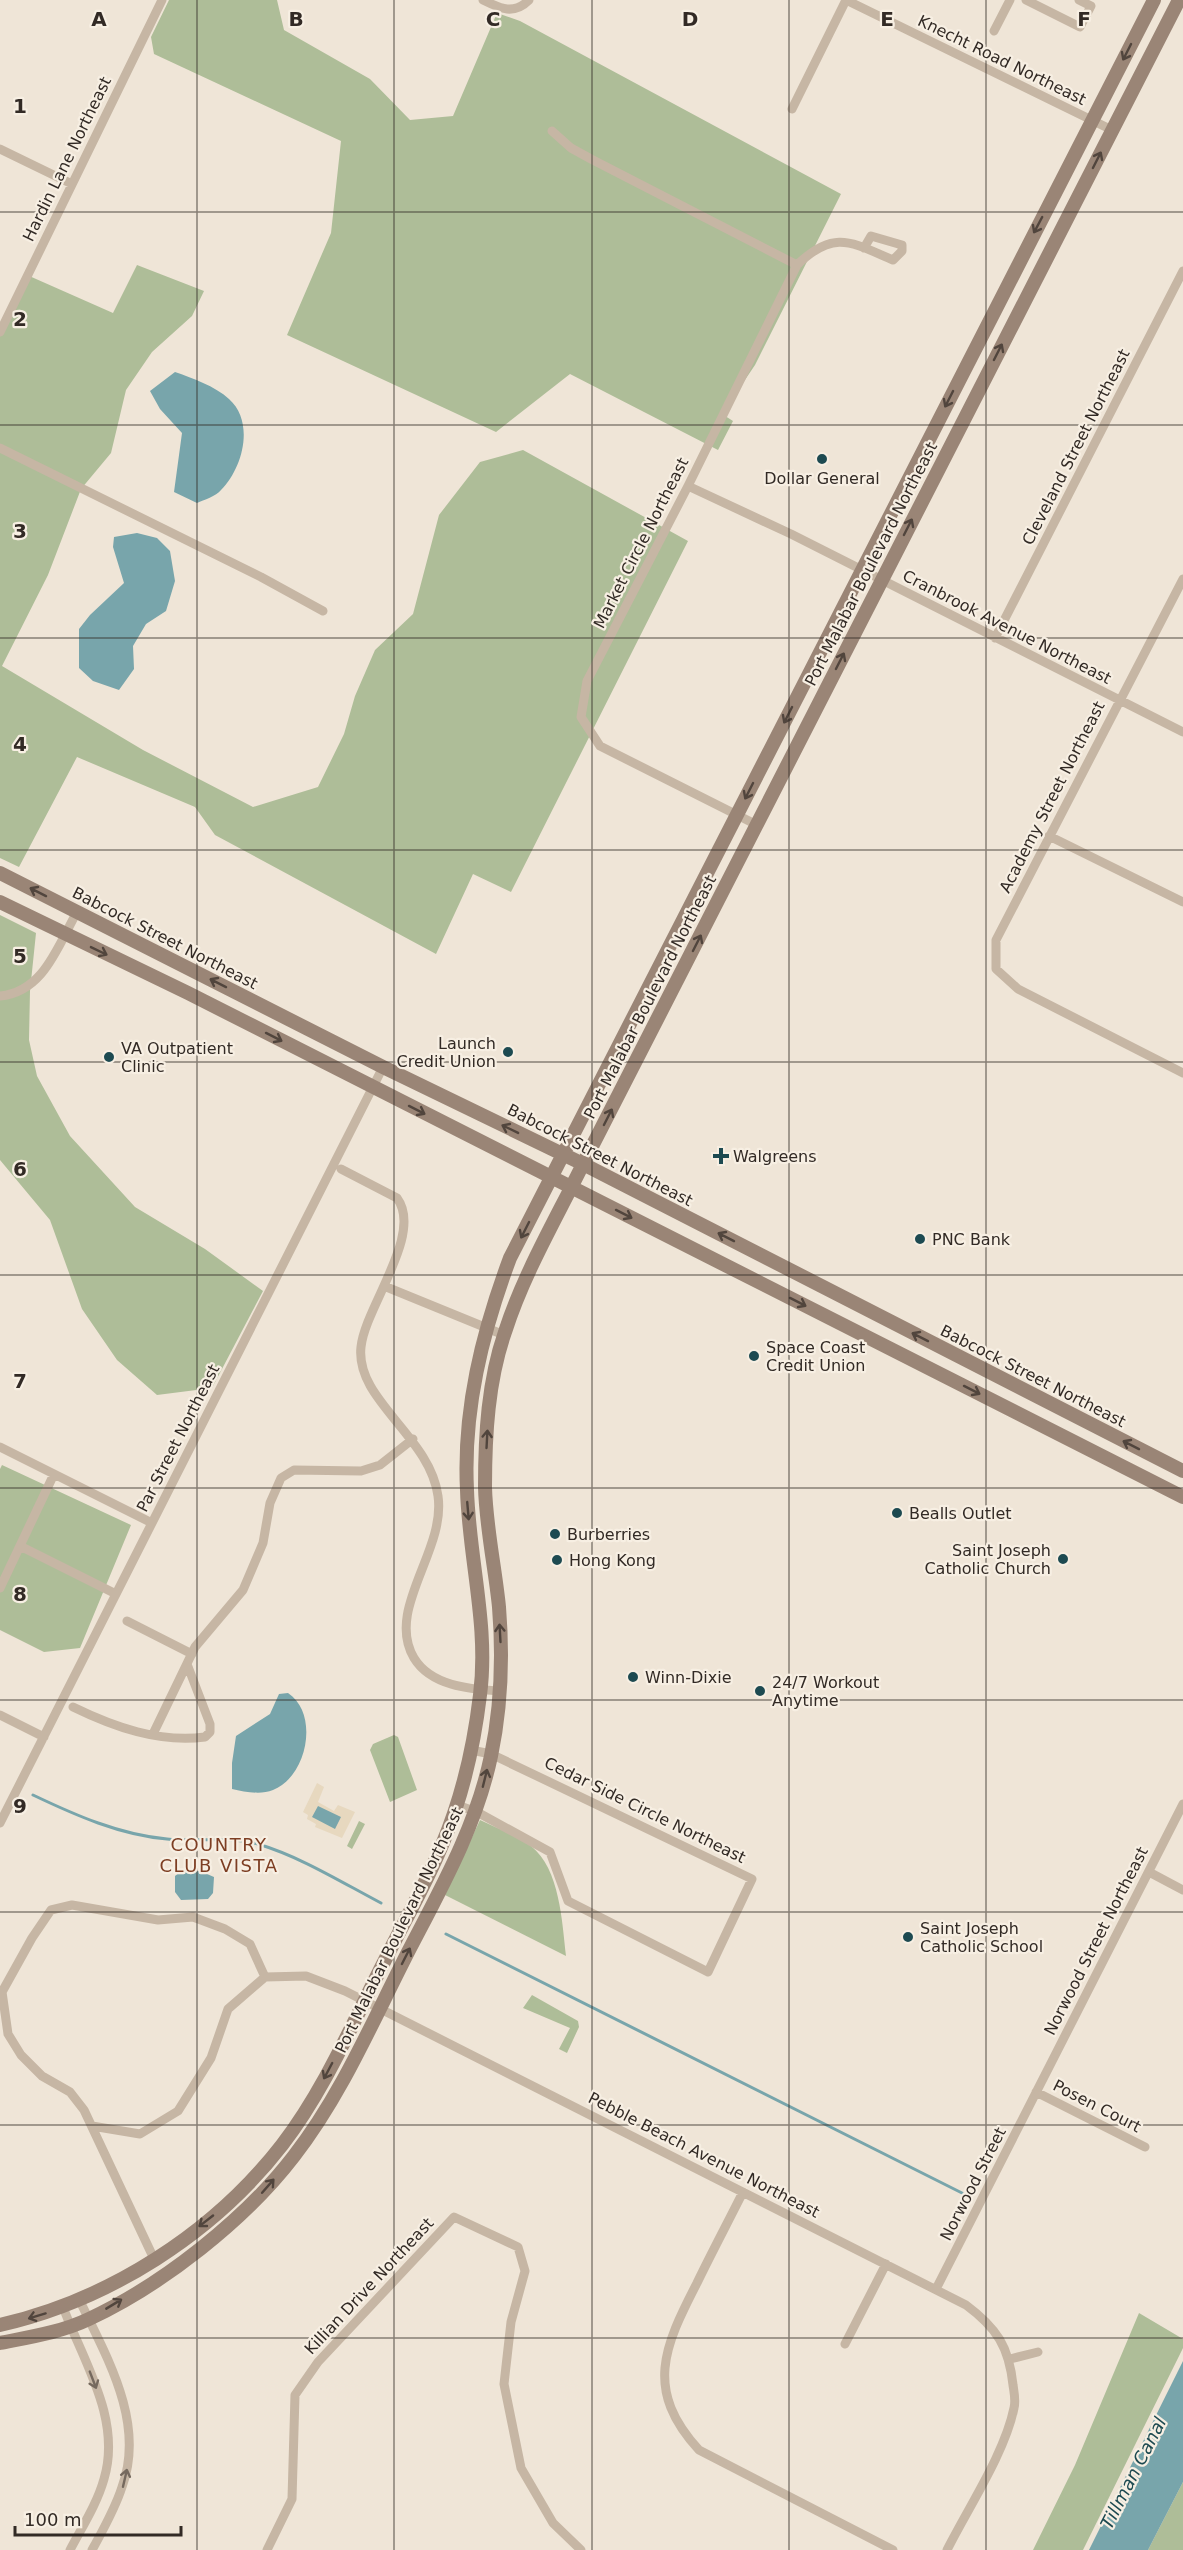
<svg xmlns="http://www.w3.org/2000/svg" width="1183" height="2550" font-family="'DejaVu Sans',sans-serif">
	<style>
		.green { fill: #aebd98 }
		.plaza { fill: #e7d8bf }
		.water { fill: #78a5ab }
		.lines { fill: none; stroke-linecap: round; stroke-linejoin: round }
		.stream { stroke: #78a5ab; stroke-width: 3 }
		.street { stroke: #c6b6a4; stroke-width: 9 }
		.secondary { stroke: #9a8576; stroke-width: 14 }
		.oneway { stroke: #51453d }
		.oneway2 { stroke: #75695e }
		.grid { fill: none; stroke: #322a25; stroke-width: 1.5; stroke-opacity: 0.55 }
		.poi-dot { fill: #1d4a51; stroke: #f7efe3; stroke-width: 2 }
		.labels { text-anchor: middle; dominant-baseline: central; stroke-width: 4.5; stroke-linejoin: round; paint-order: stroke }
		.street-label { font-size: 16px; fill: #322a25; stroke: #f7efe3 }
		.poi-label { font-size: 16px; fill: #322a25; stroke: #f7efe3; text-anchor: start }
		.neighbourhood-label { font-size: 18px; letter-spacing: 1.5px; fill: #7d3e23; stroke: #f7efe3 }
		.water-label { font-size: 18px; font-style: italic; fill: #1d4a51; stroke: #f7efe3 }
		.grid-label { font-size: 20px; text-anchor: middle; font-weight: bold; fill: #322a25; stroke: #f7efe3; stroke-width: 4.5; stroke-linejoin: round; paint-order: stroke }
	</style>
	<rect width="100%" height="100%" fill="#efe5d7"/>
	<path class="green" d="M169 0H277L284 30 370 79 410 120 453 116 497 13 520 21 841 194 755 365 722 414 733 421 718 450 570 374 496 432 287 335 331 233 341 141 154 54 151 37Z
		M137 265 204 291 192 316 152 352 126 390 111 453 81 489 48 575 2 666 143 750 253 807 318 787 344 734 355 696 375 650 413 614 439 515 480 462 523 450 688 541 511 892 473 874 436 954 215 835 195 807 77 757 19 867 0 858V329L27 275 113 313Z
		M0 915 36 933 30 991 29 1040 37 1076 70 1136 135 1207 205 1249 263 1291 212 1388 157 1395 117 1360 82 1309 50 1220 0 1160Z
		M2 1465 131 1525 80 1648 44 1652 0 1630V1469Z
		M394 1735 398 1737 417 1790 390 1802 370 1750 373 1744Z
		M480 1820C496 1828 517 1835 531 1846 560 1869 562 1922 566 1956L445 1895Z
		M359 1821 365 1824 352 1849 347 1846Z
		M532 1995 578 2021 579 2027 567 2053 559 2049 570 2028 523 2008Z
		M1139 2313 1183 2339V2348L1083 2550H1033L1075 2465Z
		M1183 2482V2550H1148Z"/>
	<path class="plaza" d="M317 1783 324 1787 318 1802 334 1811 338 1805 355 1812 342 1838 315 1827 316 1824 307 1819 308 1815 303 1812Z"/>
	<path class="water" d="M175 372C192 378 215 386 229 399 255 422 243 468 221 490 216 496 204 500 197 503L174 492 182 433 160 409 150 391Z
		M137 533 157 538 170 551 175 581 166 611 146 624 133 646 134 669 119 690 93 681 79 668V629L90 615 124 583 113 547 114 537Z
		M288 1693C320 1714 307 1777 273 1790 261 1795 245 1792 232 1789V1763L236 1736 270 1714 279 1694Z
		M318 1806 341 1817 335 1829 312 1817Z
		M200 1871 214 1877 213 1893 208 1899 181 1900 175 1892V1876L180 1872Z
		M1183 2361V2482L1148 2550H1089Z"/>
	<g class="lines">
		<path class="stream" d="M33 1795C75 1815 120 1835 167 1839 197 1842 229 1836 258 1844 301 1857 341 1882 381 1903
			M446 1934 962 2193"/>
		<path class="street" d="M483 0C501 9 514 15 529 0
			M846 0 1112 130
			M1026 0 1080 27 1091 6 1079 0
			M994 31 1010 0
			M792 109 846 0
			M552 131 571 148 591 159 797 265
			M0 149 72 184
			M0 332 162 0
			M0 448 261 577 323 611
			M688 486 791 534 1183 732
			M1183 579 996 940V969L1018 989 1183 1073
			M995 638 1183 271
			M757 825 600 746 581 717 587 681 688 486 797 265C834 229 851 242 893 260L902 251V245L871 236 864 248
			M1049 836 1183 902
			M0 996C44 992 58 945 77 912
			M341 1169 397 1198C424 1234 365 1307 361 1347 355 1400 430 1436 438 1496 446 1551 385 1609 414 1658 431 1686 469 1689 499 1691
			M384 1286 504 1335
			M0 1447 152 1523
			M20 1546 116 1594
			M0 1588 54 1474
			M127 1621 192 1654
			M73 1707C114 1727 159 1743 205 1737L210 1732V1724L187 1664
			M0 1715 44 1737
			M153 1734 195 1647 243 1590 263 1543 270 1503 281 1478 294 1470 361 1471 380 1465 413 1439
			M457 1805 477 1812 550 1852 568 1901 708 1972 752 1879 491 1754 471 1750
			M0 1823 383 1067
			M1149 1872 1183 1890
			M1036 2092 1145 2147
			M92 2126 140 2134 178 2111 211 2058 228 2009 265 1977 306 1976 345 1991 966 2305C997 2328 1009 2347 1013 2385 1014 2392 1016 2401 1014 2408 1005 2453 968 2508 947 2550
			M743 2192C728 2222 712 2252 697 2283 664 2347 644 2390 699 2450L893 2550
			M155 2261 84 2110 70 2092 42 2076 21 2055 8 2034 2 1992 32 1938 51 1910 72 1905 158 1920 193 1917 225 1929 250 1944 265 1977
			M936 2289 1183 1804
			M79 2299C106 2356 146 2422 122 2487 115 2509 103 2530 92 2550
			M63 2307C83 2361 122 2419 104 2479 97 2504 82 2527 70 2550
			M845 2344 886 2264
			M1010 2359 1038 2352
			M267 2550 292 2499 295 2395 318 2362 454 2217 518 2247 525 2271 511 2322 504 2384 521 2468 553 2523 581 2550"/>
		<path class="secondary" d="M0 873 383 1067 583 1164 1183 1471
			M0 902 188 993 1183 1497
			M0 2325C109 2300 213 2234 282 2145 325 2089 353 2022 385 1960 404 1922 426 1884 442 1845 462 1798 474 1745 480 1695 489 1626 469 1559 467 1490 463 1410 482 1333 510 1258L1154 0
			M0 2343C30 2337 62 2332 89 2319 162 2285 245 2220 294 2156 340 2097 371 2025 405 1958 439 1892 476 1828 491 1756 501 1708 503 1656 499 1607 495 1567 486 1527 485 1487 485 1435 488 1381 505 1332 524 1273 556 1219 583 1164L1179 0"/>
	</g>
	<defs><path id="oneway-shaft" d="M-6 0H5M1.5-3L5.5 0L1.5 3" fill="none" stroke-width="1.6" stroke-linecap="round" stroke-linejoin="round" transform="scale(1.5)"/></defs>
	<g class="oneway">
		<use href="#oneway-shaft" transform="translate(1127 52) rotate(117)"/>
		<use href="#oneway-shaft" transform="translate(1097 160) rotate(-63)"/>
		<use href="#oneway-shaft" transform="translate(1038 225) rotate(118)"/>
		<use href="#oneway-shaft" transform="translate(998 352) rotate(-63)"/>
		<use href="#oneway-shaft" transform="translate(949 399) rotate(117)"/>
		<use href="#oneway-shaft" transform="translate(908 527) rotate(-63)"/>
		<use href="#oneway-shaft" transform="translate(840 661) rotate(-63)"/>
		<use href="#oneway-shaft" transform="translate(788 715) rotate(117)"/>
		<use href="#oneway-shaft" transform="translate(749 791) rotate(117)"/>
		<use href="#oneway-shaft" transform="translate(38 892) rotate(-153)"/>
		<use href="#oneway-shaft" transform="translate(697 943) rotate(-63)"/>
		<use href="#oneway-shaft" transform="translate(99 951) rotate(26)"/>
		<use href="#oneway-shaft" transform="translate(218 983) rotate(-153)"/>
		<use href="#oneway-shaft" transform="translate(274 1037) rotate(27)"/>
		<use href="#oneway-shaft" transform="translate(417 1110) rotate(27)"/>
		<use href="#oneway-shaft" transform="translate(608 1117) rotate(-63)"/>
		<use href="#oneway-shaft" transform="translate(510 1129) rotate(-154)"/>
		<use href="#oneway-shaft" transform="translate(624 1214) rotate(27)"/>
		<use href="#oneway-shaft" transform="translate(525 1230) rotate(117)"/>
		<use href="#oneway-shaft" transform="translate(726 1237) rotate(-153)"/>
		<use href="#oneway-shaft" transform="translate(798 1302) rotate(27)"/>
		<use href="#oneway-shaft" transform="translate(920 1337) rotate(-153)"/>
		<use href="#oneway-shaft" transform="translate(972 1390) rotate(27)"/>
		<use href="#oneway-shaft" transform="translate(487 1439) rotate(-87)"/>
		<use href="#oneway-shaft" transform="translate(1131 1445) rotate(-153)"/>
		<use href="#oneway-shaft" transform="translate(468 1511) rotate(85)"/>
		<use href="#oneway-shaft" transform="translate(500 1633) rotate(-93)"/>
		<use href="#oneway-shaft" transform="translate(485 1778) rotate(-76)"/>
		<use href="#oneway-shaft" transform="translate(406 1956) rotate(-63)"/>
		<use href="#oneway-shaft" transform="translate(328 2071) rotate(118)"/>
		<use href="#oneway-shaft" transform="translate(268 2186) rotate(-49)"/>
		<use href="#oneway-shaft" transform="translate(206 2221) rotate(142)"/>
		<use href="#oneway-shaft" transform="translate(114 2304) rotate(-31)"/>
		<use href="#oneway-shaft" transform="translate(37 2316) rotate(163)"/>
	</g>
	<g class="oneway2">
		<use href="#oneway-shaft" transform="translate(93 2380) rotate(69)"/>
		<use href="#oneway-shaft" transform="translate(125 2478) rotate(-77)"/>
	</g>
	<path class="grid" d="M197 0V2550M394 0V2550M592 0V2550M789 0V2550M986 0V2550M0 212H1183M0 425H1183M0 638H1183M0 850H1183M0 1062H1183M0 1275H1183M0 1488H1183M0 1700H1183M0 1912H1183M0 2125H1183M0 2338H1183"/>
	<g class="poi-dot">
		<circle cx="822" cy="459" r="6"/>
		<circle cx="508" cy="1052" r="6"/>
		<circle cx="109" cy="1057" r="6"/>
		<path d="M718 1147h6v6h6v6h-6v6h-6v-6h-6v-6h6z"/>
		<circle cx="920" cy="1239" r="6"/>
		<circle cx="754" cy="1356" r="6"/>
		<circle cx="897" cy="1513" r="6"/>
		<circle cx="555" cy="1534" r="6"/>
		<circle cx="1063" cy="1559" r="6"/>
		<circle cx="557" cy="1560" r="6"/>
		<circle cx="633" cy="1677" r="6"/>
		<circle cx="760" cy="1691" r="6"/>
		<circle cx="908" cy="1937" r="6"/>
	</g>
	<g class="labels">
		<g class="street-label">
			<text transform="translate(1002 60) rotate(26)">Knecht Road Northeast</text>
			<text transform="translate(67 159) rotate(-64)">Hardin Lane Northeast</text>
			<text transform="translate(1076 447) rotate(-63)">Cleveland Street Northeast</text>
			<text transform="translate(641 543) rotate(-63)">Market Circle Northeast</text>
			<text transform="translate(871 564) rotate(-63)">Port Malabar Boulevard Northeast</text>
			<text transform="translate(1007 627) rotate(27)">Cranbrook Avenue Northeast</text>
			<text transform="translate(1052 797) rotate(-63)">Academy Street Northeast</text>
			<text transform="translate(165 938) rotate(27)">Babcock Street Northeast</text>
			<text transform="translate(650 997) rotate(-63)">Port Malabar Boulevard Northeast</text>
			<text transform="translate(600 1155) rotate(27)">Babcock Street Northeast</text>
			<text transform="translate(1033 1376) rotate(27)">Babcock Street Northeast</text>
			<text transform="translate(178 1438) rotate(-63)">Par Street Northeast</text>
			<text transform="translate(645 1810) rotate(26)">Cedar Side Circle Northeast</text>
			<text transform="translate(399 1930) rotate(-64)">Port Malabar Boulevard Northeast</text>
			<text transform="translate(1096 1941) rotate(-63)">Norwood Street Northeast</text>
			<text transform="translate(1097 2106) rotate(27)">Posen Court</text>
			<text transform="translate(704 2155) rotate(27)">Pebble Beach Avenue Northeast</text>
			<text transform="translate(973 2184) rotate(-63)">Norwood Street</text>
			<text transform="translate(369 2286) rotate(-47)">Killian Drive Northeast</text>
		</g>
		<g class="poi-label">
			<text x="822" y="478" text-anchor="middle">Dollar General</text>
			<text x="496" y="1043" text-anchor="end">Launch<tspan x="496" dy="18">Credit Union</tspan></text>
			<text x="121" y="1048">VA Outpatient<tspan x="121" dy="18">Clinic</tspan></text>
			<text x="733" y="1156">Walgreens</text>
			<text x="932" y="1239">PNC Bank</text>
			<text x="766" y="1347">Space Coast<tspan x="766" dy="18">Credit Union</tspan></text>
			<text x="909" y="1513">Bealls Outlet</text>
			<text x="567" y="1534">Burberries</text>
			<text x="1051" y="1550" text-anchor="end">Saint Joseph<tspan x="1051" dy="18">Catholic Church</tspan></text>
			<text x="569" y="1560">Hong Kong</text>
			<text x="645" y="1677">Winn-Dixie</text>
			<text x="772" y="1682">24/7 Workout<tspan x="772" dy="18">Anytime</tspan></text>
			<text x="920" y="1928">Saint Joseph<tspan x="920" dy="18">Catholic School</tspan></text>
		</g>
		<g class="neighbourhood-label">
			<text x="219" y="1844">COUNTRY<tspan x="219" dy="21">CLUB VISTA</tspan></text>
		</g>
		<g class="water-label">
			<text transform="translate(1133 2473) rotate(-63)">Tillman Canal</text>
		</g>
	</g>
	<g class="grid-label">
		<text x="99" y="26">A</text>
		<text x="296" y="26">B</text>
		<text x="493" y="26">C</text>
		<text x="690" y="26">D</text>
		<text x="887" y="26">E</text>
		<text x="1084" y="26">F</text>
		<text x="20" y="113">1</text>
		<text x="20" y="326">2</text>
		<text x="20" y="538">3</text>
		<text x="20" y="751">4</text>
		<text x="20" y="963">5</text>
		<text x="20" y="1176">6</text>
		<text x="20" y="1388">7</text>
		<text x="20" y="1601">8</text>
		<text x="20" y="1813">9</text>
	</g>
	<path d="M15 2526v9h166v-9" fill="none" stroke="#322a25" stroke-width="3"/>
	<text x="24" y="2526" font-size="18" fill="#322a25" stroke="#f7efe3" stroke-width="4.5" paint-order="stroke">100 m</text>
</svg>
